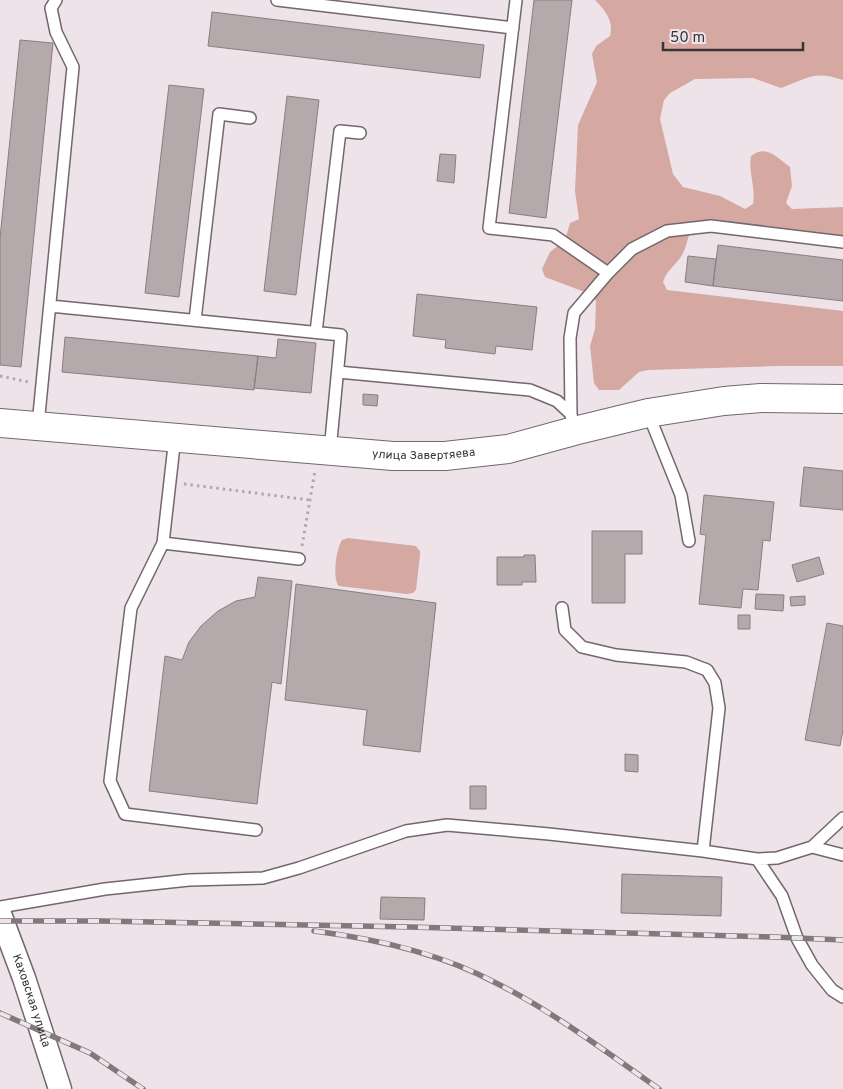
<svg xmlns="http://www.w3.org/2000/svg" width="843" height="1089" font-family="Overpass,sans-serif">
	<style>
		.green { fill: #d5a8a2 }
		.building { fill: #b6a9ac; stroke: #8a7e80 }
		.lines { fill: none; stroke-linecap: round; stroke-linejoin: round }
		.lane-casing { stroke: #71676d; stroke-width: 14 }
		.street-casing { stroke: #71676d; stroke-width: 25 }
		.secondary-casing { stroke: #71676d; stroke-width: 30 }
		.path { stroke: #b1a8ad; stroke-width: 3; stroke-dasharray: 2.5 4; stroke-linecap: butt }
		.lane { stroke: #fff; stroke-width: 11 }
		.street { stroke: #fff; stroke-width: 22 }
		.secondary { stroke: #fff; stroke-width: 28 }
		.rail-casing { stroke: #817a7d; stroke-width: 5.5 }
		.rail { stroke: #eee3e9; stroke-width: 4; stroke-dasharray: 11; stroke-linecap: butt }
		.labels { text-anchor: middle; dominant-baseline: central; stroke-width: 5; stroke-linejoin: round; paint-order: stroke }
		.street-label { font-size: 12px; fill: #383436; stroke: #eee3e9 }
	</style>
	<rect width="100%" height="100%" fill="#eee3e9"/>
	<path class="green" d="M595 0H843V80C814 70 808 78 781 88L753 78 695 79 670 93 664 100 660 119 673 174 683 187 720 196 745 209 753 204C756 188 748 172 751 156 767 144 776 157 790 167L792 186 786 203 792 209 843 207V236L699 221C686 231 690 240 683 253 678 264 667 269 663 282L667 290 843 311V366H779L648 370 639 372 619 390H599L594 383 590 346 595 329 596 301 590 294 545 277 542 269 550 252 565 240 570 223 579 219 575 191 578 125 597 82 592 54 596 46 610 36C614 21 605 10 595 0Z
		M348 538 416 546 420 551V555L416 590 413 593 407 594 339 586C332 579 336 549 342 540Z"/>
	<path class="building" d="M534 0H572L546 218 509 213Z
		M212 12 484 45 480 78 208 46Z
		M20 40 53 43 21 367 0 365V238Z
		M169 85 204 89 179 297 145 293Z
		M287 96 319 100 296 295 264 291Z
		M440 154 456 155 454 183 437 181Z
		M718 245 843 260V301L713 286Z
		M688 256 716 259 713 286 685 282Z
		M417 294 537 307 532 350 496 346 495 354 445 348 446 340 413 336Z
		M65 337 258 356 254 390 62 372Z
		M278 339 316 343 311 393 254 388 258 356 276 358Z
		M363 394 378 395 377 406 363 405Z
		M804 467 843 471V510L800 506Z
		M704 495 774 502 770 541 763 540 758 590 743 589 741 608 699 604 706 535 700 534Z
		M592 531H642V554H625V603H592Z
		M524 555H535L536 582H522V585H497V557H524Z
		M819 557 824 574 797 582 792 565Z
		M258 577 292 581 281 684 272 682 257 804 149 791 165 656 182 660 189 642 201 626 218 611 236 601 255 597Z
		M296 584 436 603 420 752 363 745 367 710 285 700Z
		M756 594 784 595 783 611 755 609Z
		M805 596V605L791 606 790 597Z
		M738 615H750V629H738Z
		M827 623 843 626V730L840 746 805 740Z
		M625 754 638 755V772L625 771Z
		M470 786H486V809H470Z
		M622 874 722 877 721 916 621 913Z
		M381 897 425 898 424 920 380 919Z"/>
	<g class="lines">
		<g class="lane-casing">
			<path id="lane" d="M277 0 513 28
				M516 0 489 228 553 235 608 273
				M50 306 341 335 330 451
				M195 320 219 114 250 118
				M316 332 340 131 360 133
				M338 372 530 390 557 401 571 414
				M648 413 681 495 689 541
				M38 425 73 67 56 32 51 8 56 0
				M574 431 571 414 570 338 574 313 608 273 632 249 667 231 711 226 843 242
				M175 437 163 543 131 608 110 781 125 814 256 830
				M163 543 299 559
				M562 608 565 630 582 647 616 655 686 662 707 670 715 683 719 708 703 851
				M812 847 843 855
				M757 859 782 896 797 938 812 965 832 990 843 997
				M0 907 105 889 189 880 263 878 299 868 406 831 447 825 549 834 703 851 757 859 777 858 812 847 843 818"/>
		</g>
		<g class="street-casing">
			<g id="street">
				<path id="s1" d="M0 914 24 978 60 1089"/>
			</g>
		</g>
		<g class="secondary-casing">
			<g id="secondary">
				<path id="s2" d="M0 423 393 456H445L508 449 574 431 648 413 724 401 761 398 843 399"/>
			</g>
		</g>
		<path class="path" d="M0 376 29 382
			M184 484 310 500
			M302 546 315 471"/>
		<use href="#lane" class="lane"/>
		<use href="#street" class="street"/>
		<use href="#secondary" class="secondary"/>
		<g class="rail-casing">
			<path id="rail" d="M0 921H101L410 927 774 937 843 940
				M314 931C377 939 440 953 496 983 554 1012 606 1052 659 1089
				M0 1013 90 1053 143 1089"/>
		</g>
		<use href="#rail" class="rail"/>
	</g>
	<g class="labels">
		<g class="street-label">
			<text stroke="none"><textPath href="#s2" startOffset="425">улица Завертяева</textPath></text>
			<text stroke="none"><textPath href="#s1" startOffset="92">Каховская улица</textPath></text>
		</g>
	</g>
	<path d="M663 42v8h140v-8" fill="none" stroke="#383436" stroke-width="2.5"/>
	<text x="670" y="42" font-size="15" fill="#383436" stroke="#eee3e9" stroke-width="4" paint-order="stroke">50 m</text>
</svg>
